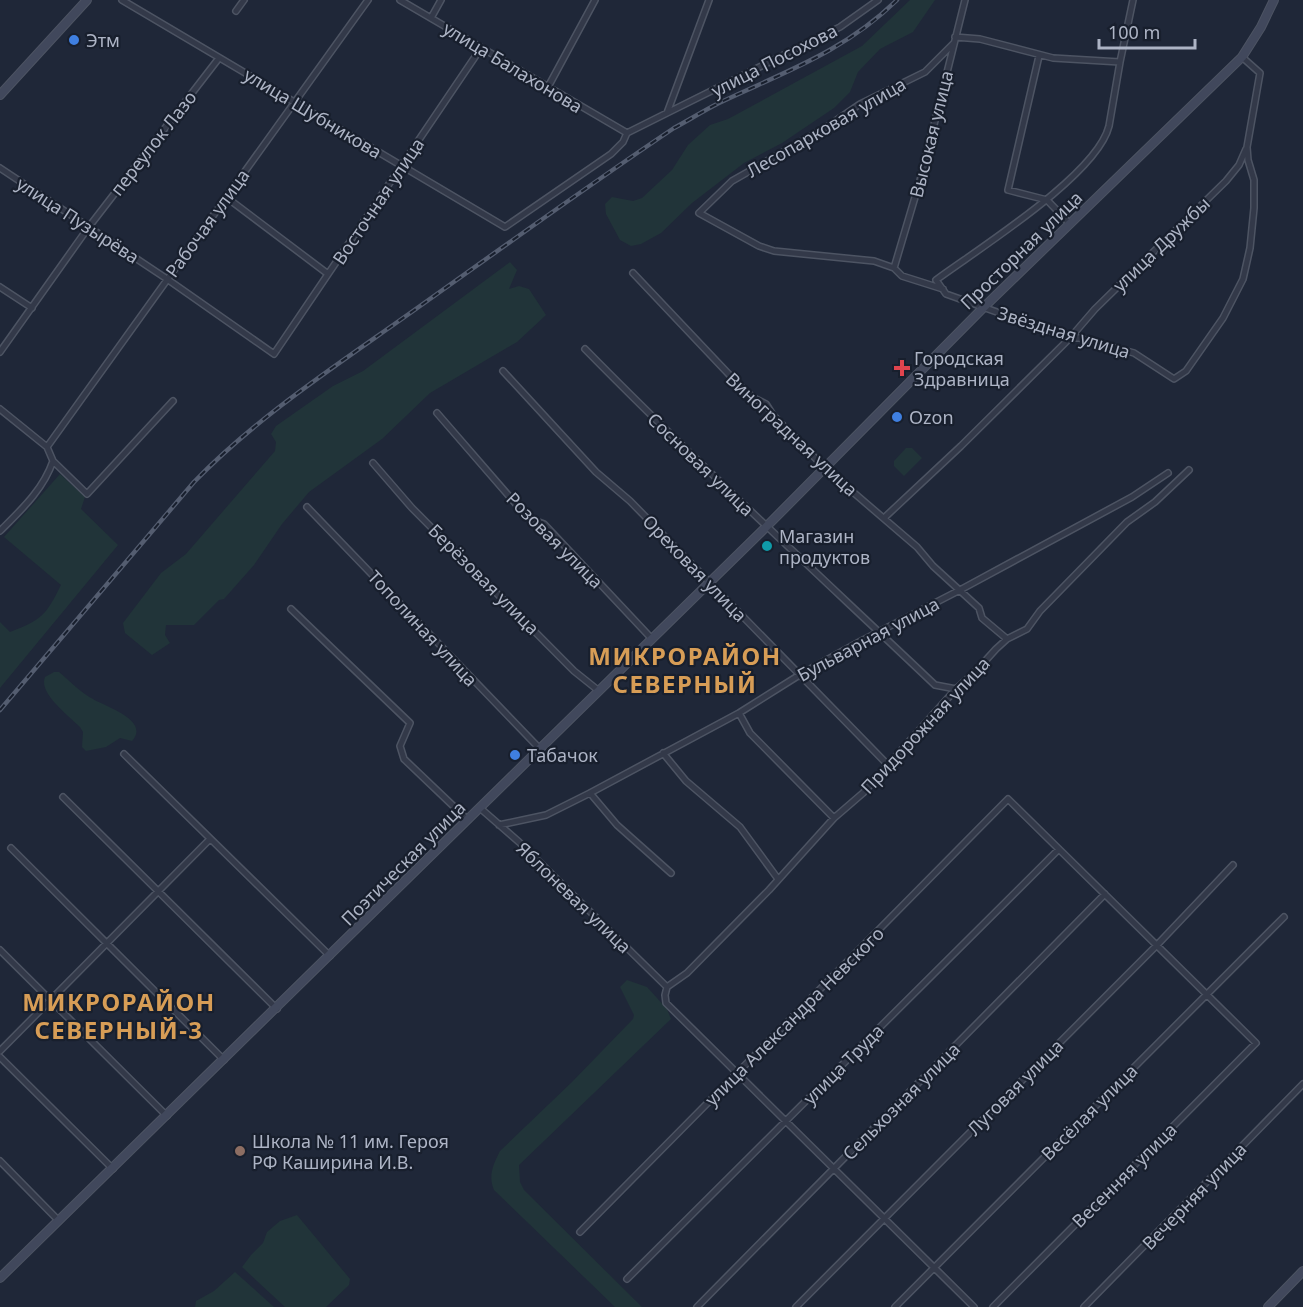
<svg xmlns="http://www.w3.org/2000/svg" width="1303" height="1307" font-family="'Noto Sans',sans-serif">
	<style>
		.green { fill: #213439 }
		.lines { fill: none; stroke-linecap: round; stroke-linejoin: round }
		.street-casing { stroke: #4d5463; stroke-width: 8 }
		.secondary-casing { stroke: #4d5463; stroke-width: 10 }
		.street { stroke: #333949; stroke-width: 5 }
		.secondary { stroke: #41485c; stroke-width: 8 }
		.rail-casing { stroke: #545d70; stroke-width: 4.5 }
		.rail { stroke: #181f2d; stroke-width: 2; stroke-dasharray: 7; stroke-linecap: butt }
		.shop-dot { fill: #3f7fe0; stroke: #181f2d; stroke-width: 2 }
		.health-dot { fill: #e0444e; stroke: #181f2d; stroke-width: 2 }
		.culture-dot { fill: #0f9aa8; stroke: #181f2d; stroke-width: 2 }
		.education-dot { fill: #8d6e63; stroke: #181f2d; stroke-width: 2 }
		.labels { text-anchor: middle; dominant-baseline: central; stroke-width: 4.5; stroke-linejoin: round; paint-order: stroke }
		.poi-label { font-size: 18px; fill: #adb4c5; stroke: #181f2d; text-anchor: start }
		.street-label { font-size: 18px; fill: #adb4c5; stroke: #181f2d }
		.district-label { font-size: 24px; font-weight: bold; letter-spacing: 1.5px; fill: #d79d56; stroke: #181f2d }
	</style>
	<rect width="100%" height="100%" fill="#1f2738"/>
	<path class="green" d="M910 0H935L913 32 880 49 858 72 850 92 834 108 782 143 744 163 692 203 661 233 641 244 631 246 620 240 606 214 605 204 612 197 633 201 642 198 672 170 688 145 710 125 728 119 862 46Z
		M510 262 517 270 509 289 519 286 529 289 546 315 517 342 430 393 382 439 309 492 282 524 254 565 224 599 219 600 194 625H166L165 635 170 643 152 655 125 633 123 623 161 573 186 554 275 451 276 442 271 434 276 426 333 386 363 371Z
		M906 448H912L922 458 904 476 894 466V461Z
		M60 474 85 497 81 509 118 545 0 688V622L10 632C42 620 46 615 61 585L4 537Z
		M54 672H59C70 681 81 693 93 699 104 706 151 720 132 741L120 738 106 747 86 751 82 747 83 732 80 727C69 716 38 693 45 677Z
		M627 980 647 987 667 1009 671 1019 519 1165 520 1182 524 1190 642 1307H615L494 1190C488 1176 493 1165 500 1151L572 1082 633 1019 634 1015 620 987Z
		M297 1215 350 1279 349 1285 326 1307H285L242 1267 251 1255 263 1243 267 1232 280 1221Z
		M235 1272 274 1307H195L196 1301 214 1291Z"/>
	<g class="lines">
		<g class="street-casing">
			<path id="street" d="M122 0 505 227 611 154 623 142 627 133 667 113 709 0
				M400 0 627 133
				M1133 0 1120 62 1109 126C1097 175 978 249 936 280L946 294 1070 338H1079L1134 353 1174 379 1186 371 1223 318 1243 279 1250 248 1254 208V180L1248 160 1247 147 1260 73 1242 57
				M236 11 244 0
				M431 18 441 0
				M955 37 980 39 1053 58 1120 62
				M1039 56 1008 190 1047 200 1070 224
				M548 87 595 0
				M667 113 840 27 878 0
				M0 168 167 279 274 354 481 48
				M226 197 328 274
				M894 268 921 177 965 0
				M633 273 739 385 754 398 766 404 773 415 825 468 917 547 933 566 979 608 982 618 1007 639
				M0 287 32 308
				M943 289 902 276 894 268 874 261 774 251 759 246 699 213 732 181 825 128 860 104 925 72 954 43
				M585 349C698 464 818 574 935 685L956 689
				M0 352 88 228 219 58
				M503 371 596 472 630 501 888 765
				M0 409 47 447 53 461C43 490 21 510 0 531
				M437 413 528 518 544 524 652 639
				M47 447 368 0
				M53 461 87 494 173 401
				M373 463 412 508 574 671 599 691
				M307 507 540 749
				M884 518 961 446 1070 338 1095 309 1226 181 1239 165 1246 149
				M291 609 410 723 400 746 404 759 468 820
				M739 713 750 733 834 818
				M663 753 686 781 740 827 778 879
				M124 754 330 956
				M590 793 617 825 671 873
				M63 797 277 1009
				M480 808 519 842 667 987
				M499 825 546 815 590 793 739 713 801 674 861 641 960 590 1132 497 1168 473
				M11 848 224 1060
				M0 950 167 1116
				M667 987 687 973 769 890 834 818 863 793 956 689 976 671 996 649 1007 639 1027 629 1040 611 1127 522 1155 502 1189 470
				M667 987 665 995 666 1003 974 1307
				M0 1051 210 839
				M0 1057 113 1169
				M0 1161 59 1221
				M580 1232 1008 799 1256 1043 993 1307
				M627 1279 1059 849
				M697 1307 1105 894
				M796 1307 1157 945 1233 865
				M895 1307 1284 917
				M1084 1307 1303 1084"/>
		</g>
		<g class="secondary-casing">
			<path id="secondary" d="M0 95 87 0
				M0 1278 766 527 984 307 1242 57 1261 27 1274 0
				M1268 1307 1303 1271"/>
		</g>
		<use href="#street" class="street"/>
		<use href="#secondary" class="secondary"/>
		<g class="rail-casing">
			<path id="rail" d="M0 710 194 482C258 416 337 365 413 311 499 250 586 187 674 128 689 120 703 111 719 103 784 72 844 52 897 0"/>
		</g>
		<use href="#rail" class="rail"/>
	</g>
	<g class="shop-dot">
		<circle cx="74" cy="40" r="6"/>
		<circle cx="897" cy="417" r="6"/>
		<circle cx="515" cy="755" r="6"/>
	</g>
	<path class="health-dot" d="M899 359h6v6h6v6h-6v6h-6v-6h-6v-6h6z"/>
	<circle class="culture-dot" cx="767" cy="546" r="6"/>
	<circle class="education-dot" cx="240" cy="1151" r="6"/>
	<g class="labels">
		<g class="poi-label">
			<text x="86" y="40">Этм</text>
			<text x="914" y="358">Городская<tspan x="914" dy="21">Здравница</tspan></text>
			<text x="909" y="417">Ozon</text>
			<text x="779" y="536">Магазин<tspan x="779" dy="21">продуктов</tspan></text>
			<text x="527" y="755">Табачок</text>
			<text x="252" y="1141">Школа № 11 им. Героя<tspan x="252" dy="21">РФ Каширина И.В.</tspan></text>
		</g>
		<g class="street-label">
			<text transform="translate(774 60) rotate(-27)">улица Посохова</text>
			<text transform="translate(513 67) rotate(31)">улица Балахонова</text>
			<text transform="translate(313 113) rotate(31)">улица Шубникова</text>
			<text transform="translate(826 127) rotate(-30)">Лесопарковая улица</text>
			<text transform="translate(931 134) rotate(-76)">Высокая улица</text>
			<text transform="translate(153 143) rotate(-52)">переулок Лазо</text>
			<text transform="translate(378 201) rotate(-56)">Восточная улица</text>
			<text transform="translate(78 220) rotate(33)">улица Пузырёва</text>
			<text transform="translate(207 223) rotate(-54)">Рабочая улица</text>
			<text transform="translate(1161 244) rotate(-44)">улица Дружбы</text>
			<text transform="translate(1021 250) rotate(-44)">Просторная улица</text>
			<text transform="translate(1064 332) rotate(17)">Звёздная улица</text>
			<text transform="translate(792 434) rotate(43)">Виноградная улица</text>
			<text transform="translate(701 464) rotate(44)">Сосновая улица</text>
			<text transform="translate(555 540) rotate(45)">Розовая улица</text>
			<text transform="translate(695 568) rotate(46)">Ореховая улица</text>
			<text transform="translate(484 579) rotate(45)">Берёзовая улица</text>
			<text transform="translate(423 628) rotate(47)">Тополиная улица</text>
			<text transform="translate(868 639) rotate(-28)">Бульварная улица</text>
			<text transform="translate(925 725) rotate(-47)">Придорожная улица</text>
			<text transform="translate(403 863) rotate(-45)">Поэтическая улица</text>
			<text transform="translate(574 897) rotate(44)">Яблоневая улица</text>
			<text transform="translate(794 1016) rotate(-45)">улица Александра Невского</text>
			<text transform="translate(843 1064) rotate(-45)">улица Труда</text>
			<text transform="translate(1015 1087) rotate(-45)">Луговая улица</text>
			<text transform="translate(901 1101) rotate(-45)">Сельхозная улица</text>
			<text transform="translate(1089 1112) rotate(-45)">Весёлая улица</text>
			<text transform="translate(1124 1175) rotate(-45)">Весенняя улица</text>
			<text transform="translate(1194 1196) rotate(-46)">Вечерняя улица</text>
		</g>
		<g class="district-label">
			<text x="685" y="655">МИКРОРАЙОН<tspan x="685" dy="28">СЕВЕРНЫЙ</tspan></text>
			<text x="119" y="1001">МИКРОРАЙОН<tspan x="119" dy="28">СЕВЕРНЫЙ-3</tspan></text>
		</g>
	</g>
	<path d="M1099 39v9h96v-9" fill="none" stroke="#adb4c5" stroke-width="3"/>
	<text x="1108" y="39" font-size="18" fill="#adb4c5" stroke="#181f2d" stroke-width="4.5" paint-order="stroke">100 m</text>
</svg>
